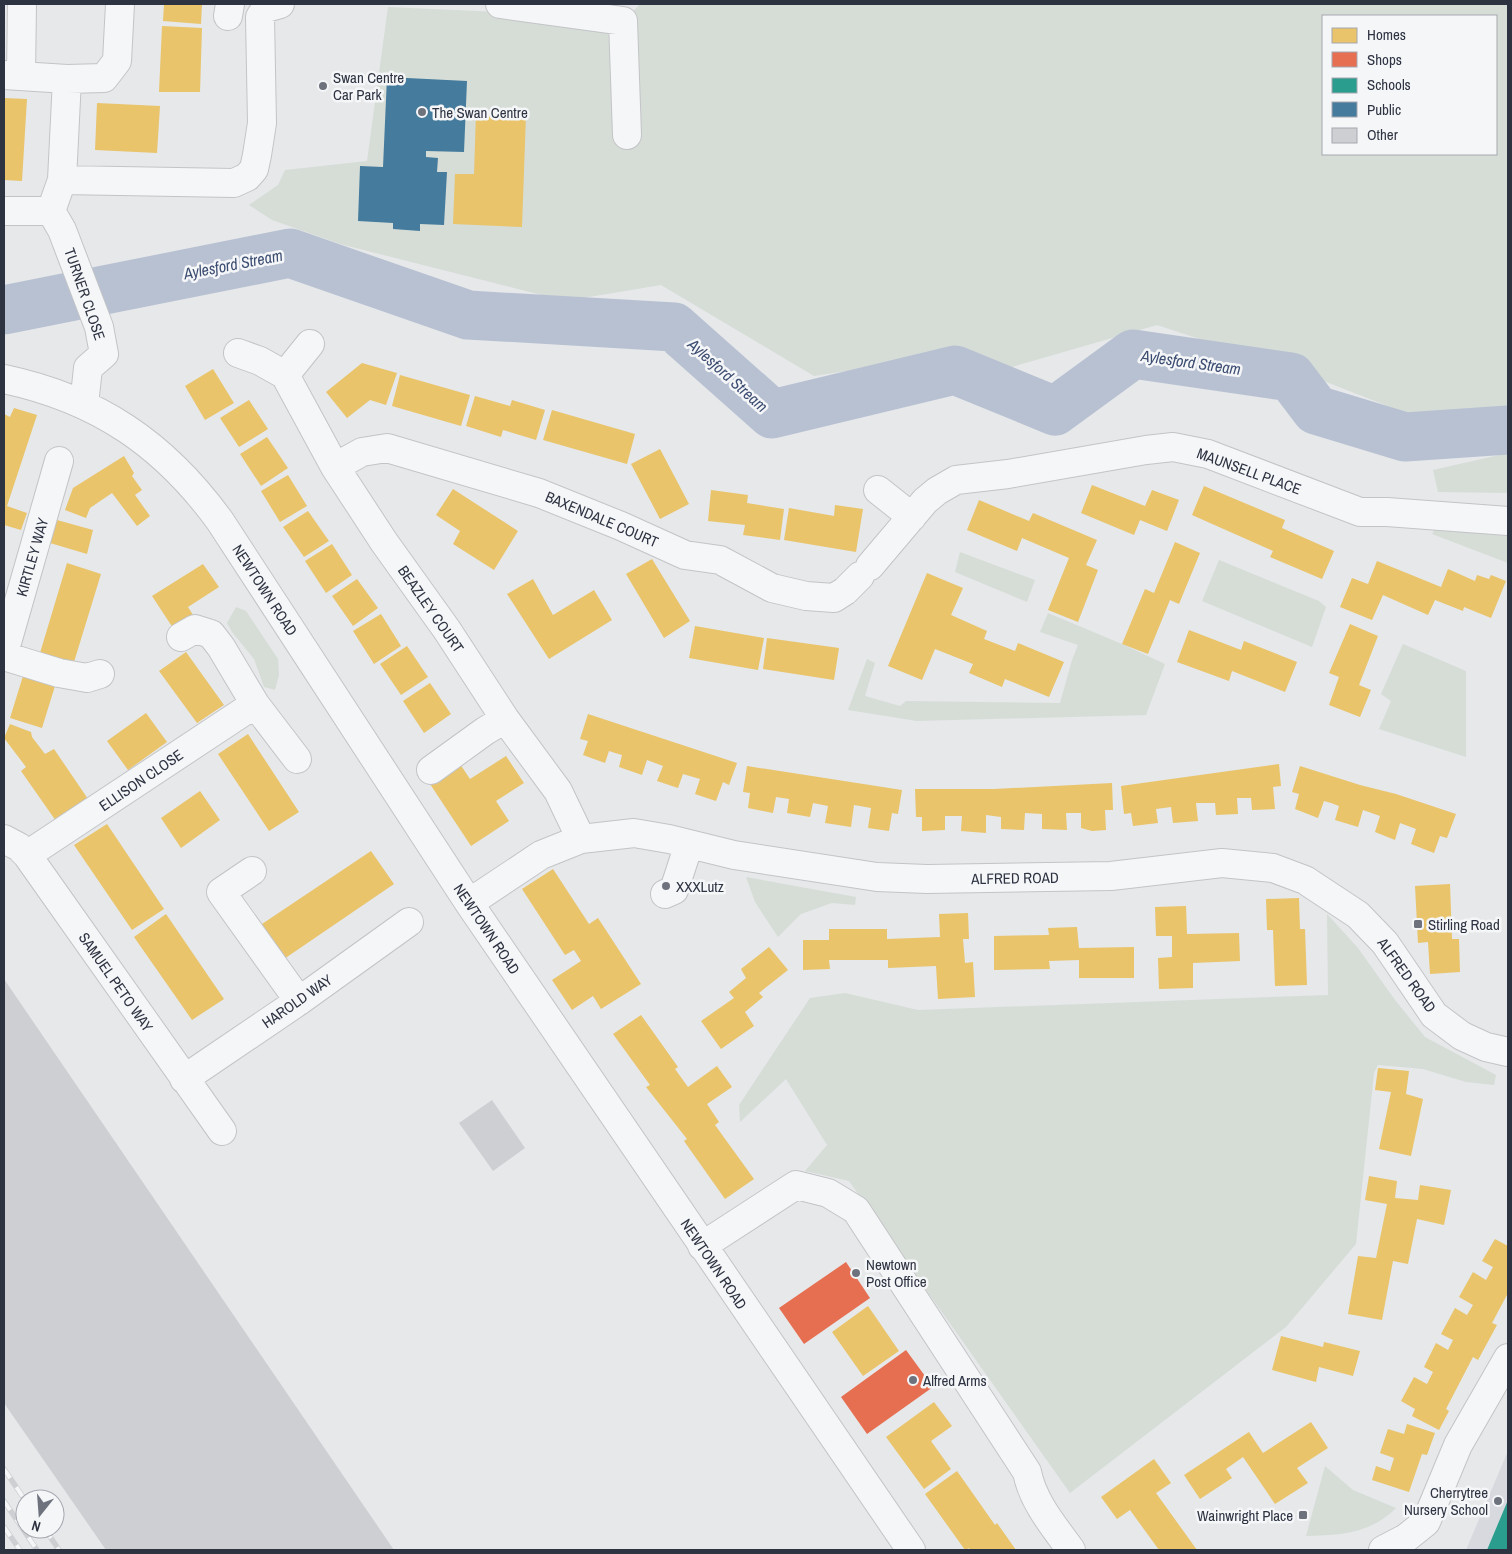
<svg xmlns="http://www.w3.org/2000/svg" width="1512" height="1554" font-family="'Archivo Narrow',sans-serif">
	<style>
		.built { fill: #d7d9de }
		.green { fill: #d6ddd7; fill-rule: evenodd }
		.homes { fill: #e9c46a }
		.shops { fill: #e76f51 }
		.schools { fill: #2a9d8f }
		.public { fill: #457b9d }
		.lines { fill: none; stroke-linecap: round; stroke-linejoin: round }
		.river { stroke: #b8c1d2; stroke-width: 49 }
		.building { fill: #cdcfd2 }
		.minor-casing { stroke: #c3c4c7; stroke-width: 30 }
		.minor { stroke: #f5f6f7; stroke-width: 28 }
		.rail-casing { stroke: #cecfd2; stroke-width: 5.5 }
		.rail { stroke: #f5f6f8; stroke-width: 4; stroke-dasharray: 11; stroke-linecap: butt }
		.poi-dot { fill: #6e727d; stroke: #f5f6f8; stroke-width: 2 }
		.labels { text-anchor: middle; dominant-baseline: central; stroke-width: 5; stroke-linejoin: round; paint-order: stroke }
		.poi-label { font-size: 15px; fill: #2e3342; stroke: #f5f6f8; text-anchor: start }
		.street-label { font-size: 15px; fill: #2e3342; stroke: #f5f6f8 }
		.water-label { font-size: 16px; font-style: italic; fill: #3c4d72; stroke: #f5f6f8 }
	</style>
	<rect width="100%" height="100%" fill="#e6e8ea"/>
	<path class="built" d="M1508 1451V1550H1466Z"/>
	<path class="green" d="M640 4H1508V406L1413 416 1311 376 1157 325 991 373 933 358 814 376 661 285 565 301 340 244 272 220 249 205 278 185 285 170 367 161 388 7 627 18ZM1323 16H1496V154H1323Z
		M1508 453V493L1438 492 1433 470Z
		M1435 529 1508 536V563L1432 534Z
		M960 552 1035 580 1027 602 955 572Z
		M1219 560 1319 601 1326 607 1312 647 1202 601Z
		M236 607 246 611 278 659 279 675 275 690 264 687 254 659 232 632 227 623Z
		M1048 613 1122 644 1165 664 1146 715 917 721 848 710 867 659 875 663 865 696 900 706 906 701 1060 703 1072 660 1078 645 1040 632Z
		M1403 644 1466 671V757L1379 729 1391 701 1381 694Z
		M746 877 856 897 855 905 832 903 801 914 778 937 755 902Z
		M1327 914 1358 948 1395 1000 1425 1037 1496 1075 1494 1085 1466 1082 1423 1069 1378 1065 1374 1073 1356 1244 1286 1327 1070 1493 849 1181 805 1171 827 1145 786 1079 740 1122 739 1105 810 998 845 993 918 1010 1328 995Z
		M1325 1466 1353 1490 1396 1508C1370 1534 1341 1535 1306 1536Z"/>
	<path class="homes" d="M164 4H202L201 24 163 21Z
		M162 26 202 28 200 92H159Z
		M4 98 27 99 22 181 4 180Z
		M97 103 160 106 157 153 95 150Z
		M476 113 526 115 522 227 453 224 455 174H474Z
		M362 363 397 373 386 405 370 400 347 418 326 392Z
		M213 369 234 403 205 420 185 386Z
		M400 375 470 395 461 426 392 406Z
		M475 396 510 406 512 400 545 410 536 440 503 430 501 437 466 426Z
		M249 400 268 429 239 447 220 418Z
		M14 408 37 415 7 506 27 513 21 530 4 525V414L10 417Z
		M552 410 635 434 627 464 543 440Z
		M267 437 288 468 261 486 240 454Z
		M660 449 689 504 660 519 631 464Z
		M124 456 134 473 132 476 142 490 135 495 150 516 137 526 112 493 90 508 86 518 65 510 73 488Z
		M288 475 307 506 280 522 261 491Z
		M1092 485 1145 506 1152 490 1179 500 1167 531 1140 520 1134 535 1081 513Z
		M1204 486 1285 520 1282 528 1334 551 1322 579 1270 557 1273 551 1192 515Z
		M453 489 518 531 494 570 453 544 460 531 436 515Z
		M711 490 748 495 747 503 784 509 780 540 743 535 745 525 708 521Z
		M979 500 1029 521 1033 513 1097 540 1086 565 1098 570 1078 622 1048 610 1069 558 1022 538 1017 551 967 530Z
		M835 505 863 509 856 552 784 540 789 508 834 516Z
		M308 511 329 541 304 557 283 527Z
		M57 520 93 530 87 554 50 543Z
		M1175 542 1200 553 1179 604 1170 600 1148 654 1122 644 1145 589 1154 593Z
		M332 544 352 575 326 593 305 561Z
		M652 559 690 621 664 638 626 574Z
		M1377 561 1441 587 1448 569 1475 581 1477 575 1489 579 1491 575 1506 581 1491 618 1464 607 1463 611 1435 600 1428 615 1383 595 1372 620 1340 607 1352 578 1368 584Z
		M67 563 101 574 74 662 40 653Z
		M203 564 219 587 188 607 193 615 173 628 152 596Z
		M927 573 963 588 951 615 987 631 984 639 1015 651 1018 643 1064 662 1049 697 1005 679 1002 687 969 673 973 664 935 649 922 680 888 666Z
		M357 579 378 608 353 626 332 596Z
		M533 579 553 615 594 590 612 620 549 659 507 594Z
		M381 614 401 646 374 664 353 631Z
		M1350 624 1378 636 1359 685 1371 690 1360 717 1329 705 1339 677 1329 673Z
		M695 626 764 638 758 670 689 658Z
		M1189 630 1241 650 1244 641 1297 662 1285 692 1232 671 1229 681 1177 662Z
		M767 638 839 648 834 680 763 669Z
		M407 646 428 677 401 695 380 664Z
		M186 652 224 705 197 723 159 671Z
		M23 676 55 686 42 728 10 718Z
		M430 683 451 714 424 733 403 701Z
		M146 713 167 742 128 770 107 741Z
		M588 714 737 763 729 785 723 782 716 801 695 794 700 779 683 774 678 788 657 781 663 766 647 760 642 775 619 767 622 755 615 753 609 751 605 763 583 755 588 741 580 739Z
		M10 724 31 732 32 737 45 754 54 749 88 799 56 821 21 771 26 767 4 738Z
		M248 734 299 812 269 831 218 754Z
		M506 756 524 783 496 801 509 821 471 846 430 784 460 764 470 779Z
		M1279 764 1281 786 1273 787 1275 809 1252 810 1251 798H1237L1238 814 1216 815 1215 803H1196L1198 821 1173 823 1171 807 1156 809 1158 823 1133 826 1131 813 1124 814 1121 786Z
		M747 766 902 790 898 814 892 813 889 831 868 828 871 808 854 805 851 827 825 823 828 806 813 803 810 817 787 813 789 799 776 797 773 813 748 808 750 793 743 792Z
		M1300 766 1360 785 1396 794 1456 814 1447 838 1440 836 1434 853 1411 844 1416 829 1400 823 1395 840 1375 832 1380 816 1363 810 1358 827 1335 820 1339 806 1331 803 1324 801 1318 818 1295 809 1299 794 1292 792Z
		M1112 783 1113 810H1105L1106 830 1092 831 1081 828V813H1066L1067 830 1042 829V814L1025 813 1024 830 1001 829V817L986 815V833L961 831 962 816H945V830L922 831V817H916L915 789H994Z
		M200 791 220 820 181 848 161 818Z
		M107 824 164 909 132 930 74 845Z
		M371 851 394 884 284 959 259 926Z
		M553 869 589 924 598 918 641 984 601 1009 593 996 572 1010 552 980 581 961 574 950 565 955 522 889Z
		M1450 884 1452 939H1459L1460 972 1430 974 1428 942 1418 943 1415 886Z
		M1299 898 1300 929H1305L1307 985 1275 986 1273 930H1267L1266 899Z
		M1186 906 1187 934 1239 933 1240 961 1193 963V988L1159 989 1158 958 1172 957V936H1156L1155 907Z
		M968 913 969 939H963L965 963 973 962 975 997 938 999 936 966 888 968V960H829L830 969 803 970V940H829V929H887V939L940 937 939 914Z
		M166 914 224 999 192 1020 134 937Z
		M1077 927 1079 948 1134 947V978H1079V960L1049 961 1050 969 994 970V936L1049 935 1048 928Z
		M769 947 788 970 759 993 763 997 745 1012 754 1026 721 1049 701 1021 734 998 729 992 746 978 741 969Z
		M641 1015 678 1067 675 1069 688 1087 717 1066 732 1087 707 1104 719 1122 715 1125 754 1179 725 1199 684 1141 687 1139 646 1087 650 1085 613 1034Z
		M1378 1068 1409 1071 1406 1094 1423 1099 1411 1156 1379 1149 1391 1092 1375 1090Z
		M1369 1176 1397 1181 1395 1198 1418 1200 1420 1185 1451 1190 1444 1225 1417 1219 1408 1264 1393 1261 1382 1320 1348 1314 1358 1256 1376 1258 1387 1204 1365 1200Z
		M1495 1239 1508 1246V1293L1492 1323 1497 1325 1478 1360 1473 1357 1446 1409 1449 1411 1439 1430 1412 1416 1415 1409 1401 1401 1414 1377 1427 1384 1433 1372 1424 1367 1436 1343 1448 1350 1453 1340 1441 1334 1455 1308 1467 1315 1473 1305 1459 1297 1473 1272 1486 1280 1493 1267 1482 1261Z
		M868 1306 899 1351 863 1376 832 1332Z
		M1281 1336 1323 1347 1324 1342 1360 1351 1353 1376 1319 1367 1316 1382 1272 1370Z
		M934 1402 952 1426 931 1441 951 1469 924 1489 886 1437Z
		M1311 1422 1328 1448 1297 1468 1308 1483 1275 1504 1243 1457 1226 1469 1232 1478 1200 1499 1184 1475 1249 1432 1263 1453Z
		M1407 1424 1435 1433 1427 1455 1422 1454 1409 1492 1372 1480 1376 1466 1390 1471 1394 1458 1380 1453 1388 1429 1404 1434Z
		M1154 1459 1171 1483 1156 1493 1197 1550H1159L1130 1510 1117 1519 1101 1497Z
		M957 1471 995 1525 997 1523 1016 1550H970L969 1548 965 1550 925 1494Z"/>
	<path class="shops" d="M846 1262 870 1298 804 1344 779 1308Z
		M906 1350 933 1387 867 1434 841 1397Z"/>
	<path class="schools" d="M1508 1500V1550H1487Z"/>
	<path class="public" d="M387 77 467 81 464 152 426 151V157L438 158 437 172H447L444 225 420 224V231L393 229V223L358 221 360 166 383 167Z"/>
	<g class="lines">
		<path class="river" d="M4 310 290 253 468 315 674 327 772 414 955 370 1055 411 1133 354 1291 377 1316 410 1405 437 1508 430"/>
	</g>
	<path class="building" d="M4 979 394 1550H106L4 1403Z
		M492 1100 525 1148 493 1171 459 1123Z"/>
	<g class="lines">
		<g class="minor-casing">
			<path id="minor" d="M500 4 623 21 627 135
				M228 16 230 4
				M4 75 67 79 104 78 117 61 120 4
				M21 76 22 4
				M67 79 62 180 51 211 62 230 99 327 104 354 88 368 84 405
				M62 180 234 183 247 177 254 169 257 155 262 123 260 17 266 8 280 4
				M4 211H51
				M238 353 260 361 285 375 335 467 384 542 447 630 505 719 558 791 581 839
				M285 375 310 344
				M4 379C98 399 164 444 220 521L469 903 911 1550
				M335 467 362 452 387 448 539 493 621 526 685 555 720 560 772 588 806 596 834 598 845 591 860 576
				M878 490 912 517
				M870 566 925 501 937 491 956 480 1008 474 1146 450 1173 447 1208 454 1360 512H1387L1508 521
				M181 637 195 629 211 634 221 647 255 704 297 759
				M4 653 59 461
				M4 656 59 673 87 678 100 674
				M431 770 485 731 505 719
				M4 839 19 847 27 855 222 1131
				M27 855 255 704
				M252 871 221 892 299 1001
				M665 894 674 890 689 844
				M469 903 541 855 581 839 634 833 669 839 734 855 877 877 927 879 1111 876 1222 863 1273 868 1305 880 1358 915 1385 943 1434 1015 1462 1036 1486 1047 1508 1052
				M184 1079 299 1001 409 922
				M702 1246 796 1185 828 1193 856 1210 1027 1472C1033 1502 1053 1525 1071 1550
				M1383 1550 1406 1538 1426 1522 1458 1445 1508 1358"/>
		</g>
		<use href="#minor" class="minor"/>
		<g class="rail-casing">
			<path id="rail" d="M4 1469 25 1500
				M4 1501 37 1550
				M4 1527 20 1550
				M45 1529 59 1550"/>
		</g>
		<use href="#rail" class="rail"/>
	</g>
	<g class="poi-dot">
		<circle cx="323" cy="86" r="5"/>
		<circle cx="422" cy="112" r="5"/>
		<circle cx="666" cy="886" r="5"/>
		<rect x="1413" y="919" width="10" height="10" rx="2.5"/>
		<circle cx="856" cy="1273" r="5"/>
		<circle cx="913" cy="1380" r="5"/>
		<circle cx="1498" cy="1501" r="5"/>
		<rect x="1298" y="1510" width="10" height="10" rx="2.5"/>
	</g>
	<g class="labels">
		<g class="poi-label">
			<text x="333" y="77">Swan Centre<tspan x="333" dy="17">Car Park</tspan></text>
			<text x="432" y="112">The Swan Centre</text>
			<text x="676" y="886">XXXLutz</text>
			<text x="1428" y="924">Stirling Road</text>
			<text x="866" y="1264">Newtown<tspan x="866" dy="17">Post Office</tspan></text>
			<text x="923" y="1380">Alfred Arms</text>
			<text x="1488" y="1492" text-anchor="end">Cherrytree<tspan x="1488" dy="17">Nursery School</tspan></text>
			<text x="1293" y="1515" text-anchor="end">Wainwright Place</text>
		</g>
		<g class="street-label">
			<text transform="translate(85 294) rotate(71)">TURNER CLOSE</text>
			<text transform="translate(1249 471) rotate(20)">MAUNSELL PLACE</text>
			<text transform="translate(602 519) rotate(23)">BAXENDALE COURT</text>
			<text transform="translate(32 557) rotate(-74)">KIRTLEY WAY</text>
			<text transform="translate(265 590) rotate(57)">NEWTOWN ROAD</text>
			<text transform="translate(431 609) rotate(55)">BEAZLEY COURT</text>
			<text transform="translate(141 780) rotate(-34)">ELLISON CLOSE</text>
			<text transform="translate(1015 878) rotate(-1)">ALFRED ROAD</text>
			<text transform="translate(487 929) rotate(56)">NEWTOWN ROAD</text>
			<text transform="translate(1407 975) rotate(54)">ALFRED ROAD</text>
			<text transform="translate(116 982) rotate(55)">SAMUEL PETO WAY</text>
			<text transform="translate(297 1001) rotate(-35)">HAROLD WAY</text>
			<text transform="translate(714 1264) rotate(56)">NEWTOWN ROAD</text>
		</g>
		<g class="water-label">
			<text transform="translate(233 264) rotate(-11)">Aylesford Stream</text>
			<text transform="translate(1191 362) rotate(8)">Aylesford Stream</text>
			<text transform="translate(728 375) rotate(42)">Aylesford Stream</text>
		</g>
	</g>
	<rect width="1512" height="1554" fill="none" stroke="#2e3342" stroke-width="10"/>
	<rect x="1322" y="15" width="175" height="140" fill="#f5f6f8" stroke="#a5a8af"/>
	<rect x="1332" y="28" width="25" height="15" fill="#e9c46a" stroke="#a5a8af"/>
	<text x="1367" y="40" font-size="15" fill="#2e3342">Homes</text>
	<rect x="1332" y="52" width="25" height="15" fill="#e76f51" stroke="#a5a8af"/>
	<text x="1367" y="65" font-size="15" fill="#2e3342">Shops</text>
	<rect x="1332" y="78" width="25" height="15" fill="#2a9d8f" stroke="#a5a8af"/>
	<text x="1367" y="90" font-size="15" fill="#2e3342">Schools</text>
	<rect x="1332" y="102" width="25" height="15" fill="#457b9d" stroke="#a5a8af"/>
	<text x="1367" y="115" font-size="15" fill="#2e3342">Public</text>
	<rect x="1332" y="128" width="25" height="15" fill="#cdcfd2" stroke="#a5a8af"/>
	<text x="1367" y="140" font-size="15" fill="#2e3342">Other</text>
	<g transform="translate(40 1514) rotate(197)"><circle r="24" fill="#f5f6f8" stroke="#a5a8af"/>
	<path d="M0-4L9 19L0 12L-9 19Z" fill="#6e727d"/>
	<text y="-8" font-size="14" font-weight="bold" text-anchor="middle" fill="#2e3342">N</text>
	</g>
</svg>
